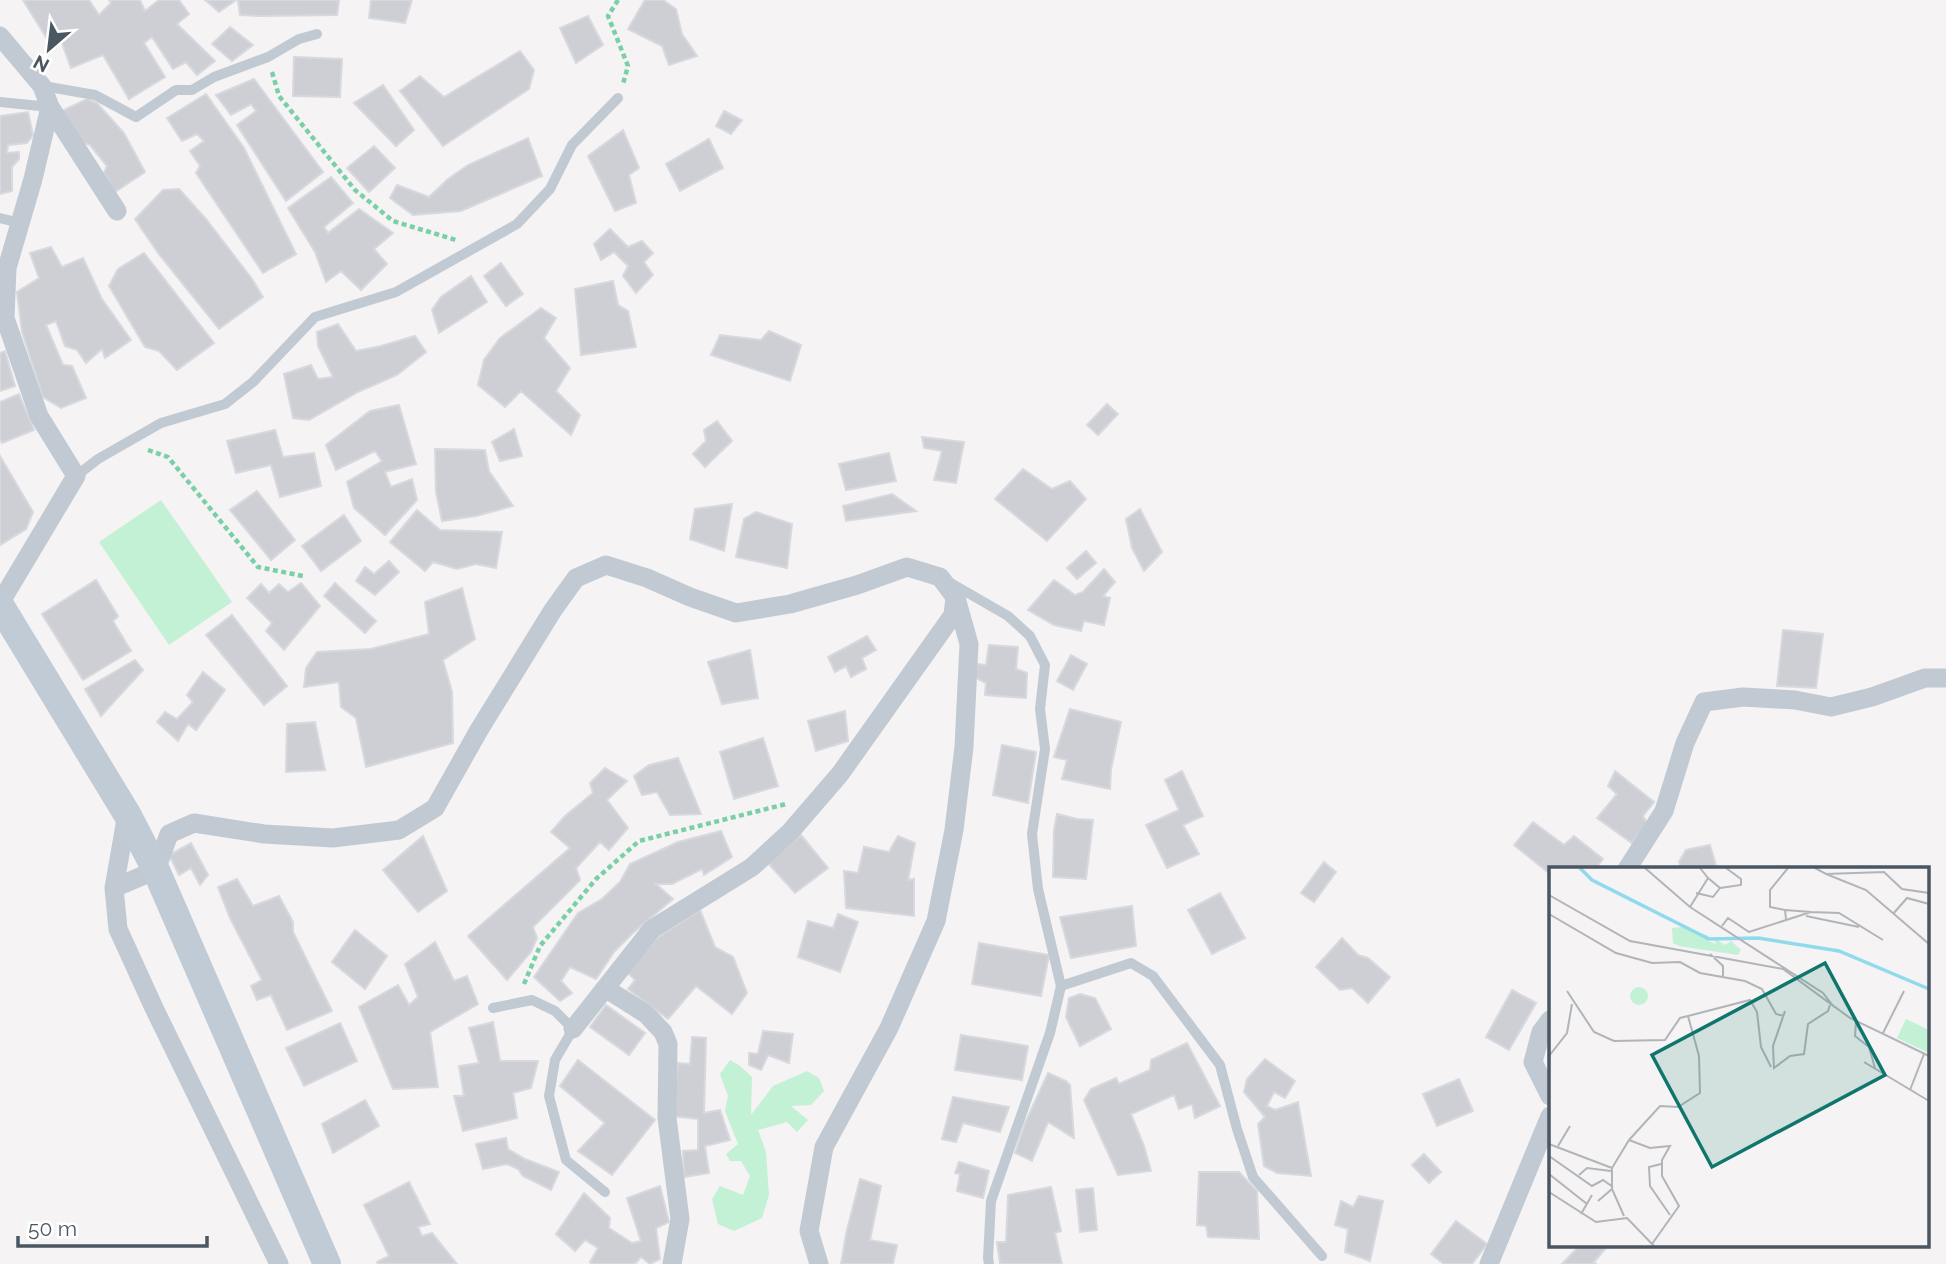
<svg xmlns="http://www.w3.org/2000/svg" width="1946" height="1264" font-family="Raleway,sans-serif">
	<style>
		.green { fill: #c3f1d5 }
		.building { fill: #cdcfd5; stroke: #d7d9de; stroke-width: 2 }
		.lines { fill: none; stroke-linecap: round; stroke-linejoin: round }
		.path { stroke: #7ad0a6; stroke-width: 4.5; stroke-dasharray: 5 3.5; stroke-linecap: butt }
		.lane { stroke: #c1cad2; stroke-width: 10 }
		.street { stroke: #c1cad2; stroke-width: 19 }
		.secondary { stroke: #c1cbd6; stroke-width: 28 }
		.inset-river { fill: none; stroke: #90daee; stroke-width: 3.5 }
		.inset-road { fill: none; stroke: #b1b4b9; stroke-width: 2 }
		.view { fill: #0f766e; fill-opacity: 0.15; stroke: #0f766e; stroke-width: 3.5 }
		.inset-edge { fill: none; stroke: #4a5661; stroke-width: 3.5 }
	</style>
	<rect width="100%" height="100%" fill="#f5f3f3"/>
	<path class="green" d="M161 500 232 602 169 645 99 542Z
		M730 1060 740 1066 752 1077 751 1115 773 1086 807 1071 819 1078 824 1091 811 1105 791 1106 808 1120 797 1132 787 1122 758 1130 766 1152 769 1195 762 1218 734 1231 718 1224 712 1199 720 1186 743 1195 750 1176 741 1161H730L726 1154 738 1144 725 1111 728 1096 720 1074Z"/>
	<path class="building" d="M23 0H89L99 15 111 3 109 0H140L145 11 159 0H179L189 14 177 24 215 61 197 75 186 62 173 69 152 37 144 43 165 77 129 99 103 55 71 68 60 38 49 42Z
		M205 0H236L219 12Z
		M238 0H339L337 15 260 16 240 15Z
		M371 0H412L405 23 369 18Z
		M645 0H663L676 9 682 34 697 56 669 65 662 46 628 29Z
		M588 16 603 45 576 63 560 28Z
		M230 27 253 45 232 61 212 44Z
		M520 51 534 70 529 89 443 146 400 91 420 76 444 97Z
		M294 57 342 59 340 97 293 96Z
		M254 79 323 172 286 201 237 125 256 111 251 104 231 115 216 95Z
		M383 85 414 130 396 146 354 103Z
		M206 94 244 148 296 254 263 273 196 173 200 166 190 151 204 141 197 134 182 141 167 118Z
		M87 99 97 103 124 133 145 172 115 192 104 173 107 166 90 145 81 142 62 111Z
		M724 111 742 120 731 134 716 126Z
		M28 112 33 135 27 143 8 145 7 153 19 152V159L12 167V191L0 194V116Z
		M623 130 639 168 629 175 636 203 615 211 588 156Z
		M528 138 542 176 461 211 413 215 390 198 397 185 429 197 448 179 468 165Z
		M709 139 723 168 680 191 666 164Z
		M374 146 395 168 369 192 347 168Z
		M331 177 353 203 324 227 328 233 359 209 393 233 374 249 387 264 361 290 341 271 326 282 315 252 288 208Z
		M179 189 206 219 252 279 263 297 219 329 158 253 135 219 163 190Z
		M610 229 628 247 642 241 653 253 644 262 653 275 636 293 623 276 628 266 614 252 601 260 594 244Z
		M51 247 62 267 83 258 102 299 131 340 105 358 102 349 86 363 77 350 65 346 56 321 46 325 63 365 72 366 86 398 61 408 43 397 22 332 17 292 39 278 30 253Z
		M144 253 214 343 177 370 159 351 145 347 109 286 118 269Z
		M501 263 523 294 506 306 484 276Z
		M471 276 487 302 439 333 432 310 441 297Z
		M613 281 618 305 628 311 636 347 581 355 575 289Z
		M541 308 556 318 544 338 570 368 556 391 580 415 571 435 521 391 505 407 478 385 484 360 500 338Z
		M338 324 356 351 381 346 415 336 426 352 397 375 358 392 309 420 293 418 284 374 311 365 318 379 333 377 318 346 317 332Z
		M769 331 801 345 790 381 711 355 720 335 761 340Z
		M5 351 15 386 0 391V353Z
		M19 394 34 430 2 443 0 439V402Z
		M1107 404 1118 414 1098 435 1087 425Z
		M399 405 416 464 385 472 391 487 412 479 417 500 385 535 354 508 347 482 382 461 375 451 336 470 326 445 370 411Z
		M717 421 732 441 705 467 693 454 706 441 704 430Z
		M514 429 522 456 500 461 492 442Z
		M275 430 283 457 314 453 321 486 280 497 271 465 236 473 227 441Z
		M922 437 964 442 956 483 934 480 942 451 924 448Z
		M435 449 485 450 489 471 513 506 476 516 442 521 436 492Z
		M889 453 896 481 846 490 839 464Z
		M0 456 33 512 26 529 0 545Z
		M1023 469 1052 489 1070 481 1086 499 1047 541 995 499Z
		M257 491 295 540 271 560 230 510Z
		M892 494 916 511 846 521 843 506Z
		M732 504 724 551 690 539 695 509Z
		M1140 509 1162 552 1144 571 1132 548 1126 519Z
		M417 510 440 530 502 532 496 568 476 564 457 569 433 562 425 571 390 542Z
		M756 512 792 524 787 568 736 557 744 519Z
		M344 515 361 541 321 571 302 546Z
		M1086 551 1096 563 1077 579 1067 568Z
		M389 561 399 572 375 595 356 581 365 567 374 574Z
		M1104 569 1115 582 1103 596 1110 598 1104 625 1084 621 1081 631 1054 625 1028 610 1054 580 1075 595 1083 592Z
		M96 580 118 616 113 621 131 651 83 680 42 614Z
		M301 583 320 606 284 650 266 631 272 623 247 598 261 584 269 593 279 584 288 592Z
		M335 583 376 621 365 633 324 596Z
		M462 588 475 639 443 660 452 692 453 743 366 767 356 718 341 707 339 682 304 687 306 668 317 652 371 649 429 634 425 602Z
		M232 615 287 686 264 705 206 635Z
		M1783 630 1823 634 1816 688 1777 686Z
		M867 636 876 650 862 658 866 669 851 677 846 666 835 672 828 657Z
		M989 645 1018 647 1016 669 1027 673 1026 698 985 695 986 683 976 678 977 664 986 665Z
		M750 650 758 698 722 704 708 662Z
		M1071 655 1087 664 1073 690 1057 681Z
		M135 660 143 670 101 716 85 689Z
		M203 672 225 690 196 730 188 724 178 741 157 722 165 712 177 719 193 702 187 695Z
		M1070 709 1121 722 1111 769 1110 789 1062 779 1067 760 1054 757Z
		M845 711 848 741 816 751 808 721Z
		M315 722 325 770 286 772 287 724Z
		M763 738 778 786 734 799 720 752Z
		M1002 745 1036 752 1028 803 993 795Z
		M678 758 701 814 670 815 657 792 642 795 634 776 649 765Z
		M605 768 627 781 607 800 628 828 609 850 600 842 576 868 580 880 533 927 537 938 531 952 507 980 468 936 570 848 551 832 565 816 593 793 590 783Z
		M1182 771 1203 816 1183 825 1199 854 1167 868 1146 825 1179 810 1165 780Z
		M1615 771 1654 802 1643 816 1647 823 1632 843 1597 818 1617 794 1608 786Z
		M1057 814 1077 819 1093 820 1086 879 1053 877 1054 830Z
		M1533 822 1564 845 1574 836 1603 859 1595 869H1550V874L1514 845Z
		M721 831 732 857 704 875 702 869 672 884H656L673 899 634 932 614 952 596 979 570 967 561 981 572 993 560 1001 534 977 578 913 602 899 620 882 630 864 678 842Z
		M801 835 828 868 795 893 768 863Z
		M423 836 447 891 418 912 383 870Z
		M898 836 915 843 908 880 914 879V916L846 908 844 871 858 873 864 847 889 852Z
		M191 843 208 875 200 885 191 868 179 875 169 855Z
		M1710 845 1717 869H1681L1679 862 1686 850Z
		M1324 862 1336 872 1314 902 1301 893Z
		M237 879 253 906 279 896 293 922V932L332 1011 287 1030 271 995 257 1000 251 986 262 980 230 918 218 887Z
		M1220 893 1245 938 1212 954 1188 910Z
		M1132 906 1136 946 1071 958 1060 917Z
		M700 910 715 947 733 957 747 993 732 1014 696 986 668 1019 628 989 635 980 627 972 657 938Z
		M838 914 858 922 840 972 798 957 808 921 833 928Z
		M355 930 387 956 365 989 332 962Z
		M1342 938 1358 955 1368 958 1390 977 1368 1003 1352 988 1340 990 1316 967Z
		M435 942 454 981 467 976 478 1004 430 1032 438 1087 393 1089 359 1007 398 985 409 1005 418 997 405 964Z
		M979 943 1049 955 1041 996 972 984Z
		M1512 990 1536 1003 1509 1050 1486 1037Z
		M1080 994 1095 998 1111 1029 1080 1046 1066 1017 1069 998Z
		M606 1005 645 1033 629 1055 590 1027Z
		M493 1022 500 1061H538L531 1088 513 1093 517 1118 463 1131 454 1096H464L459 1066 479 1063 469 1028Z
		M340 1023 357 1061 304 1086 286 1048Z
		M763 1031 793 1034 789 1063 768 1055 761 1070 749 1065V1053L758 1054Z
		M961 1035 1028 1046 1022 1080 955 1070Z
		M692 1037 706 1038 704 1113 720 1110 730 1140 705 1146 709 1173 684 1177 683 1151 698 1150V1119L672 1116 678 1063 690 1064Z
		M1187 1043 1220 1106 1195 1118 1192 1104 1179 1109 1174 1095 1131 1114 1144 1146 1151 1171 1118 1175 1084 1100 1091 1089 1116 1078 1119 1084 1150 1070 1151 1060Z
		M1265 1059 1295 1081 1285 1098 1274 1092 1267 1106 1275 1110 1298 1102 1311 1176 1277 1173 1264 1166 1258 1124 1265 1117 1244 1092 1247 1079Z
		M578 1060 655 1120 612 1175 578 1151 605 1123 560 1086Z
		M1048 1073 1066 1081 1070 1085 1074 1138 1048 1122 1032 1161 1015 1153 1025 1123Z
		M1459 1079 1473 1111 1437 1126 1423 1094Z
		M953 1097 1009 1107 1000 1132 963 1123 956 1142 942 1139Z
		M365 1100 379 1126 333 1153 322 1124Z
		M506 1138 508 1149 525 1159 559 1172 551 1190 523 1176 518 1169 507 1164 483 1169 476 1144Z
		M1424 1154 1441 1172 1429 1183 1412 1165Z
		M959 1162 989 1171 983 1198 957 1191 960 1174 955 1173Z
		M1199 1172H1239L1257 1191 1259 1239 1208 1237 1206 1226 1197 1225Z
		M860 1179 881 1186 870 1240 897 1245 893 1264H841L846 1234Z
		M409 1182 430 1224 418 1227 422 1236 432 1233 457 1264H378L377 1262 389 1256 364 1205Z
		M660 1186 669 1222 656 1228 660 1259 650 1264 641 1257 635 1264H592L590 1262 598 1248 585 1240 575 1251 556 1234 584 1193 610 1218 609 1228 632 1243 641 1241 627 1198Z
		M1051 1187 1061 1231 1055 1233 1062 1264H1000L997 1242H1006L1008 1195Z
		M1093 1188 1097 1230 1080 1232 1076 1190Z
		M1359 1196 1383 1201 1370 1261 1345 1252 1348 1229 1335 1225 1341 1201 1353 1207Z
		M1456 1221 1487 1244 1472 1264H1444L1431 1254Z
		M1580 1245H1601L1605 1249 1594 1262 1596 1264H1562Z"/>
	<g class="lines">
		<path class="path" d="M618 0 608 16 628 66 623 84
			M272 72 279 96 355 190 393 221 456 240
			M148 450 168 457 258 567 303 576
			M524 984 540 946 596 879 639 841 786 804"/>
		<path class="lane" d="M43 86 95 95 136 117 176 90H192L214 77 268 57 299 39 317 34
			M0 102 50 107
			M0 218 20 223
			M76 476 98 459 161 423 225 404 253 382 315 317 396 292 517 224 550 189 572 145 618 98
			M949 582 1008 616 1030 636 1045 665 1040 709 1045 749 1032 834 1038 889 1061 986 1050 1033 991 1201 988 1258 989 1264
			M1061 986 1131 963 1153 976 1220 1065 1237 1129 1253 1177 1322 1256
			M493 1008 532 1000 555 1011 573 1029 555 1060 549 1096 566 1160 605 1192"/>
		<path class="street" d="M0 36 42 86 50 107 117 211
			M0 603 76 476 39 416 5 318 7 268 33 179 50 107
			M127 814 114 888 118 929 154 1008 279 1264
			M1627 869 1664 811 1685 743 1704 702 1743 697 1795 700 1831 707 1872 697 1925 678H1946
			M114 888 156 870 169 834 194 823 264 834 333 838 399 830 435 808 479 730 553 610 576 578 606 565 647 578 690 597 736 613 790 604 857 585 907 567 940 577 955 597 953 615 840 774 790 832 752 867 652 929 573 1029
			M605 988 646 1014 663 1032 668 1044 667 1118 680 1219 672 1264
			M1550 1020 1541 1032 1533 1062 1550 1096
			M819 1264 809 1231 824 1147 889 1028 936 921 954 830 964 747 969 644 956 598
			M1489 1264 1550 1116"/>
		<path class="secondary" d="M0 605 127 814 156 870 327 1264"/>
	</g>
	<g transform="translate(1549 867)">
		<rect width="380" height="380" fill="#f5f3f3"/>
		<path d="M132 60 160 69 159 74 167 77 165 71 176 78 182 74 192 83 189 88 130 79 124 76 123 61ZM81 129a9 9 0 1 1 18 0a9 9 0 1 1-18 0ZM357 152 380 163V186L348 171Z" fill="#c3f1d5"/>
		<path class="inset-river" d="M31 1 43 13 160 72 209 71 290 84 380 122"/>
		<path class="inset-road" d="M96 1 141 40 274 126 285 140M266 1 277 7 335 5 353 22 380 26M277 7 317 23 380 77M171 21 192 18V12L177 1M147 26 164 30 171 21 159 11M0 28 81 74 234 102 301 151 380 189M141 40 159 11 151 1M236 43 262 45M0 47 67 86 103 96 131 95 151 106 196 114 213 122 227 147 235 149M344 47 358 31 380 37M257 49 310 60M237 52 236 43 221 40V23L239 1M173 59 179 51 200 65 262 45 290 46 334 73M161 87 174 99V109M18 124 45 165 65 174 116 173 131 151 139 149M236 144 224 179 225 201 241 189 255 187 259 157 279 144 281 138M307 155 306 169 320 180 326 201M334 166 355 124M0 189 18 166 23 137M315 195 380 234M361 223 375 187M80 273 111 239 129 240 151 226 150 189 139 149 201 133 208 145 212 180 222 200M0 277 63 301M9 279 21 259M0 289 43 319 54 313 64 320M112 297 100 300 101 319 121 348M0 307 38 337M30 308 38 301 62 304M63 322V301L80 273 101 281 121 279 113 293V309L130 339 103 377M0 325 47 355 78 351 105 379M49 334 63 322 75 349M32 347 43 328"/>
		<path class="view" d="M276 96 336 208 163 300 103 188Z"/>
		<rect width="380" height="380" class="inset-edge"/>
	</g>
	<g transform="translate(49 49) rotate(208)" stroke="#ffffff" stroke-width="5" paint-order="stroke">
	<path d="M0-5L12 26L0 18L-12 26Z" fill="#4a5661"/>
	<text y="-10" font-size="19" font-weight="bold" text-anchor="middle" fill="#4a5661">N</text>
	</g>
	<path d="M18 1236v10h189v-10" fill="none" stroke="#4a5661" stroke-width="3.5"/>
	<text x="28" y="1236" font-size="21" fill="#4a5661" stroke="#ffffff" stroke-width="5" paint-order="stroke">50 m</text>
</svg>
